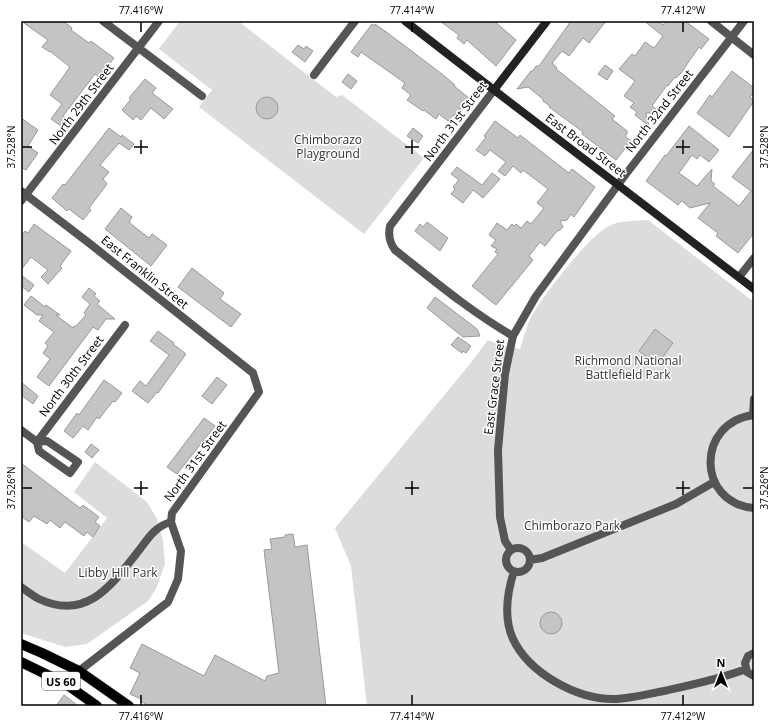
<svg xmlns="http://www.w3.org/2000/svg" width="775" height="727" font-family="'Open Sans',sans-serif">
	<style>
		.green { fill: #dcdcdc }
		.building { fill: #c4c4c4; stroke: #999 }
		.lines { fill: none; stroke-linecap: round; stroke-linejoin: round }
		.primary-casing { stroke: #dbdbdb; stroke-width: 11 }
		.street { stroke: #555; stroke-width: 8 }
		.secondary { stroke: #222; stroke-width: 8 }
		.primary { stroke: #000; stroke-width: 10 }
		.ticks { fill: none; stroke: #000; stroke-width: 1.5 }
		.labels { text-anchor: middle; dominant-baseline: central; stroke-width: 3; stroke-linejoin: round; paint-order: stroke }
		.shield { fill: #fff; stroke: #4c4c4c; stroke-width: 1 }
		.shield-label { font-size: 11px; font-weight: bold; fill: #000 }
		.street-label { font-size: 12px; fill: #000; stroke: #fff }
		.park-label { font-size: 12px; fill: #333; stroke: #fff }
		.neatline { fill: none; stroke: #000; stroke-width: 1.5 }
		.ticks-label { font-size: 10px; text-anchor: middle; fill: #000 }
	</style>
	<rect width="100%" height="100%" fill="#fff"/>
	<path class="green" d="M180 21H238L336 97 342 95 424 158 364 234 199 107 212 90 159 49Z
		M648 220 754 302V706H367L351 566 335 528 469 365 488 340 497 344 520 349C523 339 526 327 531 317 543 296 588 236 609 226 620 220 636 221 648 220Z
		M95 462 147 502 157 519 163 541 165 564 156 589 148 601 87 644 65 647 21 633V542L65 573 107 518 74 492Z"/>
	<path class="building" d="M21 21H63L72 28 71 30 89 43 91 41 114 58 99 77 95 74 63 116 66 118 61 126 51 119 62 104 50 95 70 67 50 51V52L42 47 48 40Z
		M440 21H494L516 40 496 66 467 40 464 44 457 38 459 35Z
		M571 21H606L589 43 583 38 569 56 562 51 552 63 557 68 556 69 615 116 612 119 627 131V134L625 136 631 141 616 160 582 134 583 132 549 107 550 106 543 101V99L528 87 517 89 531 71 532 72 536 66H539Z
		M644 21H658L663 25 666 21H685L709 39 701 49 699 47 681 73 676 78 675 77 668 86 667 85 652 106 661 113H646L649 126 635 115 637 112 630 107 634 103 624 96 635 81 619 69 632 54 635 56 645 42 654 48 663 36Z
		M372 24 374 26 375 24 385 31 442 74 455 85 454 86 469 98 455 116 453 115 448 121 439 114 436 119 424 110 423 111 407 100 411 95 402 88 405 83 361 52 358 57 351 52Z
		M298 45 304 49 306 46 313 51 305 62 292 52Z
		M605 65 613 71 607 80 598 74Z
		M732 71 754 88V92L750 97 754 101 729 137 697 113 710 95 712 97Z
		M348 74 357 81 351 89 342 82Z
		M145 79 156 88 152 93 173 109 164 119 151 108 141 120 136 116 133 120 122 110 131 99 129 98Z
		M256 108a11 11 0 1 1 22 0a11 11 0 1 1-22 0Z
		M21 118 38 130 28 146 38 153 26 170 21 167Z
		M495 121 518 138 520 135 569 173 572 169 595 187 574 217 571 214 567 220 560 221 563 227 560 230 557 231 545 246 540 242 529 256 533 260 496 305 472 286 498 254 495 252 497 249 491 246 496 240 489 235 497 223 507 230 512 224 514 226 516 224 521 228 527 221 531 224 544 208 537 203 548 189 523 170 521 173 513 166 505 176 498 171 506 162 490 150 485 156 476 150 486 137 484 136Z
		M689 126 719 150 709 162 700 155 697 159 692 155 679 173 697 186 712 169 711 181 715 184 713 186 739 206 751 191 732 177 754 149V233L738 253 716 236 718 233 698 218 710 203 690 208 682 201 678 205 646 181 665 155 666 156Z
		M109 128 121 137 122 135 134 144 129 150 119 143 100 165 109 172 103 179 107 184 89 208 91 210 83 220 69 209 67 211 52 198 63 184 65 185Z
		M413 128 423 136 418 143 407 136Z
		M457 167 482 185 492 173 500 179 483 198 473 190 463 203 451 194 455 189 453 187 459 180 451 174Z
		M121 208 132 217 129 222 136 228 149 238 152 234 167 245 151 266 105 229Z
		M427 222 448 238 440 251 415 231 420 224 423 227Z
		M34 224 71 251 60 266 62 268 48 284 41 277 48 270 31 257 21 270V237L25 231 28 233Z
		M192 268 224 293 220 299 241 314 231 327 178 287Z
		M21 275 34 285 29 292 21 286Z
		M89 288 96 294 94 296 100 301 97 304 115 319H106L98 330 93 327 49 386 37 377 50 359 43 353 48 346 45 343 54 332 39 321 43 315H37L24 305 31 296 45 307 46 305 60 315H56L73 328 74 326 75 327 86 315 84 313 90 304 82 297Z
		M435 297 477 329 480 336 463 337 427 308Z
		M655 329 673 343 657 365 639 351Z
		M158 331 174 343 173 344 186 354 158 393 157 392 148 403 132 391 140 381 146 386 169 355 150 341Z
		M458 337 471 346 466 353 463 351 462 353 451 345Z
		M217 377 227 385 212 404 202 396Z
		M104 380 122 393 115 402 113 401 99 419 97 417 88 430 83 426 73 438 64 431 77 413 79 415Z
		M21 382 38 396 33 404 21 395Z
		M204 418 215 426 177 474 167 467Z
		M91 444 99 450 92 458 85 452Z
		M21 463 80 508 83 505 99 517 95 522 100 526 93 537 87 532 84 536 65 522 60 528 50 520 47 524 34 516 29 522 21 516Z
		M293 534 295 547 307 545 326 706H149L140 701 141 699 130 694 140 673 130 668 142 644 204 676 215 655 265 681 267 676 279 673 264 550 272 549 270 539 285 537V535Z
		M540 623a11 11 0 1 1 22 0a11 11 0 1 1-22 0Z
		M64 695 78 706H56Z"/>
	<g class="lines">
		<g class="primary-casing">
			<path id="primary" d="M21 644 42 653 79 671 129 706
				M21 662 66 684 97 706"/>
		</g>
		<path class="street" d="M103 21 202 96
			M711 21 754 55
			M314 75 355 21
			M494 90 390 226C388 235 389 242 395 250 433 280 471 312 513 336
			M21 191 89 243 253 373 259 392 172 513 171 522 181 551 178 579 168 602 79 671 66 684
			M21 201 159 21
			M739 277 754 258
			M753 415 754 399
			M754 415C696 422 696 503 754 508
			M21 430 37 442 39 451 70 473 78 462 47 441 37 442
			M37 442 125 325
			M506 560a12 12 0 1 1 24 0a12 12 0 1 1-24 0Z
			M511 550 505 541 500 517 498 450 505 374 513 336 536 296 626 174 744 21
			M530 560 542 558 676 504 714 482
			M514 571C507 593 503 617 513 639 529 673 576 699 613 699 629 699 647 694 664 691 691 685 720 679 746 669
			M21 587C27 591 33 596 39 599 88 622 113 583 140 549 149 537 156 526 171 522
			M754 653 748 656 745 663 747 672 754 676"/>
		<path class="secondary" d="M405 21 494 90 754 289
			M494 90 547 21"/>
		<use href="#primary" class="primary"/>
	</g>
	<path class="ticks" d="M141 22V32M412 22V32M683 22V32M141 140V154M412 140V154M683 140V154M22 147H32M134 147H148M405 147H419M676 147H690M743 147H753M141 481V495M412 481V495M683 481V495M22 488H32M134 488H148M405 488H419M676 488H690M743 488H753M141 695V705M412 695V705M683 695V705"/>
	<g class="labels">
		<rect class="shield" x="42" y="672" width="38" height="18" rx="3"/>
		<g class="shield-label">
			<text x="61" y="681">US 60</text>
		</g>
		<g class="street-label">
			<text transform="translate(81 104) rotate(-53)">North 29th Street</text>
			<text transform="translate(659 111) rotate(-52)">North 32nd Street</text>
			<text transform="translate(455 121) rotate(-53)">North 31st Street</text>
			<text transform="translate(586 145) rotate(37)">East Broad Street</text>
			<text transform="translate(145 272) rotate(39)">East Franklin Street</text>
			<text transform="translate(71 376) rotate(-53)">North 30th Street</text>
			<text transform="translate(494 387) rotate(-83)">East Grace Street</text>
			<text transform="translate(195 461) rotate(-54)">North 31st Street</text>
		</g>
		<g class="park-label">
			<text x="328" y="139">Chimborazo<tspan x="328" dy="14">Playground</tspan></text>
			<text x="628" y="360">Richmond National<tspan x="628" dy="14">Battlefield Park</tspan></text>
			<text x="572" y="525">Chimborazo Park</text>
			<text x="118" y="572">Libby Hill Park</text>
		</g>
	</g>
	<rect width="775" height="727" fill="none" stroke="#ffffff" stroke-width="44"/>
	<g transform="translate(721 673)" stroke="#ffffff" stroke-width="3" paint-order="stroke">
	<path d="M0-3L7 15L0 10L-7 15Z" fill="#000000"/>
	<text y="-6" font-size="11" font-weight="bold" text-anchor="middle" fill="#000000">N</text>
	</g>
	<rect x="22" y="22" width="731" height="683" class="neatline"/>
	<g class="ticks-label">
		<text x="141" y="14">77.416°W</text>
		<text x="412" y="14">77.414°W</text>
		<text x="683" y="14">77.412°W</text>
		<text transform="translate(11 147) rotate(-90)" y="4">37.528°N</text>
		<text transform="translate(764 147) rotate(-90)" y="4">37.528°N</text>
		<text transform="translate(11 488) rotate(-90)" y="4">37.526°N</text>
		<text transform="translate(764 488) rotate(-90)" y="4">37.526°N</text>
		<text x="141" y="720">77.416°W</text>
		<text x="412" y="720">77.414°W</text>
		<text x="683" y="720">77.412°W</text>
	</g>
</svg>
